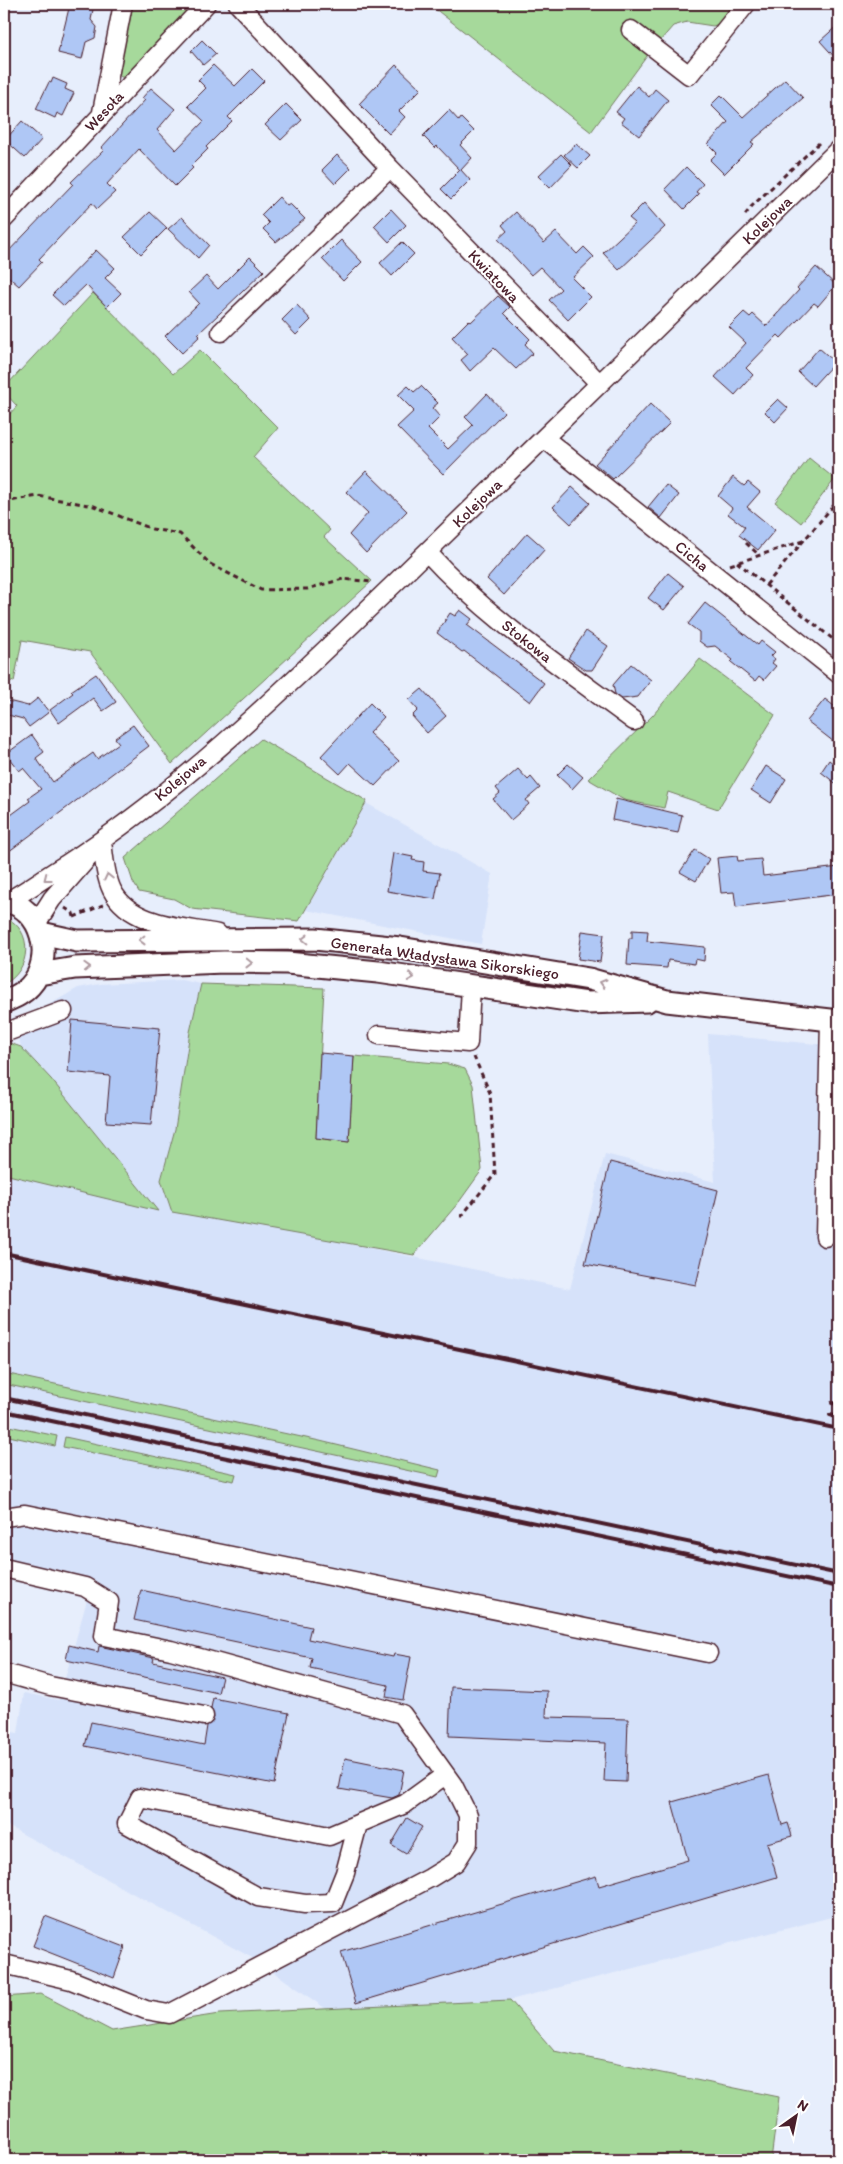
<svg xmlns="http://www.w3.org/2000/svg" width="843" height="2164" font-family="Itim,sans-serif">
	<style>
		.built { fill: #d6e2fa }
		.green { fill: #a6d99b; stroke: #787c63 }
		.building { fill: #afc7f5; stroke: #4a1f2b }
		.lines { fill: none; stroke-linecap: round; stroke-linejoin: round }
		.minor-casing { stroke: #4a1f2b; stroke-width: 21 }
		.major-casing { stroke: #4a1f2b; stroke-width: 25 }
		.path { stroke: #4a1f2b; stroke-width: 3; stroke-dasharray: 5 4; stroke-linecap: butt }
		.minor { stroke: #fff; stroke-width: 18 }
		.major { stroke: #fff; stroke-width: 21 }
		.rail { stroke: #4a1f2b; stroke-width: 4 }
		.oneway { stroke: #ae9aa0 }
		.labels { text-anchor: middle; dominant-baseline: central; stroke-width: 4; stroke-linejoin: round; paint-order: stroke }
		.street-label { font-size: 16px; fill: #4a1f2b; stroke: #fff }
	</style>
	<rect width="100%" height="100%" fill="#e7eefc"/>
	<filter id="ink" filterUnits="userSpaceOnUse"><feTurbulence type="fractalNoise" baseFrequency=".02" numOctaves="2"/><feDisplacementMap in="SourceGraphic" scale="10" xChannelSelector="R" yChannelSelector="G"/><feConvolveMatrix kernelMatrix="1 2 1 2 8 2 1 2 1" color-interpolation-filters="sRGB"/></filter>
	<g filter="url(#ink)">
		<path class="built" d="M366 803 492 874 481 944 306 910Z
			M181 980 201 984 190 1032 175 1129 161 1180 170 1207 570 1289 605 1154 715 1182 708 1034 839 1046V1915L510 2000 326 2009 258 1961 4 1824V1731L18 1733 24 1693 59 1700 92 1582 4 1560V1167L152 1203 51 1079 21 1047 16 1024 78 988 100 984Z"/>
		<path class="green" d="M133 4H193L124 77H121L119 74Z
			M429 4H745L732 19 713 26 687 22 673 26 647 56 591 132Z
			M93 293 173 374 200 350 278 428 253 457 330 530 324 537 372 581 172 764 90 652 22 640 14 682 4 679V420L17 406 4 392V388Z
			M809 458 835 479 801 523 775 502Z
			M700 659 775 715 718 809 668 792 664 808 624 800 588 779 653 715Z
			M261 739 367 801 299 921 192 909 174 899 139 892 133 882 125 858Z
			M4 917C35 929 31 971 4 984Z
			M201 984 324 988 316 1138 349 1142 354 1056 448 1064 465 1069 473 1085 482 1170 459 1202 414 1255 172 1212 161 1180 175 1129 190 1032Z
			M4 1041 21 1047 51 1079 158 1211 4 1174Z
			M4 1373 320 1441 440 1470 438 1477 4 1384Z
			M4 1425 57 1436 55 1446 4 1435Z
			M65 1437 236 1474 234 1481 63 1447Z
			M41 1994 112 2031 219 2014 510 2000 554 2051 779 2097 771 2160H4V1997Z"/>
		<path class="building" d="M70 4H94L91 20 97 27 95 38 86 42 82 59 58 53Z
			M839 24V62L820 41Z
			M202 40 216 54 203 65 191 51Z
			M213 65 235 86 252 69 264 81 228 117 232 121 206 147 208 149 191 166 193 168 175 186 139 149 107 184 115 192 97 209 92 203 39 259 42 262 19 286 4 273V256L73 184 71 182 104 150 101 148 145 100 142 98 151 88 175 109 157 130 176 150 204 121 188 106 206 88 198 80Z
			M396 65 421 89 399 111 405 117 389 134 359 104Z
			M53 78 67 84 65 89 74 93 63 116 57 113 55 118 36 109 49 82 51 83Z
			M785 79 803 98 751 142 754 144 724 174 710 160 717 153 708 144 728 122 711 105 721 95 743 117Z
			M637 86 649 97 655 89 668 100 639 136 621 122 624 118 616 112Z
			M286 104 302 120 281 140 265 125Z
			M449 110 459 121 461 118 474 131 460 145 472 158 461 170 470 180 451 199 441 189 460 170 437 146 435 148 423 136Z
			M22 121 42 139 25 158 5 140Z
			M576 144 590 156 578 168 564 155Z
			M561 154 572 165 550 188 538 176Z
			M337 155 351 168 335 184 322 170Z
			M686 167 703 184 696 192 699 194 684 209 665 189Z
			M279 197 287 206 290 204 305 219 276 242 263 229 269 223 261 215Z
			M644 203 665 227 619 270 603 253 635 223 629 218Z
			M391 209 406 225 389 242 374 226Z
			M150 212 167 228 141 254 124 237Z
			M516 212 544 243 556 232 577 254 584 247 594 257 572 278 591 297 568 320 549 300 561 289 540 267 531 275 498 239 507 231 502 225Z
			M182 217 209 245 198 258 168 229Z
			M341 240 362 262 343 281 322 259Z
			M402 242 414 254 392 276 380 263Z
			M96 250 115 268 105 278 121 293 107 307 86 285 64 306 52 295Z
			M250 257 264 271 198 334 200 336 182 353 165 336 199 303 189 292 206 276 218 289Z
			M816 267 836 285 818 306 814 303 781 338 778 335 746 368 753 375 735 395 715 377 746 343 729 327 744 312 750 317 753 314 766 326 799 290 797 288Z
			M498 296 510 307 504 313 530 339 525 344 533 353 516 369 494 348 470 371 461 360 468 354 452 337 469 320 471 322Z
			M297 305 311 320 296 335 282 320Z
			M819 348 835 362 813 386 798 372Z
			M408 386 414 392 421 386 438 403 432 408 440 417 428 429 448 449 473 425 465 417 487 394 504 412 443 474 397 427 414 411 398 395Z
			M778 399 788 408 775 422 765 412Z
			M650 404 670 423 613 479 595 464Z
			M366 471 407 511 366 553 349 535 368 513 346 492Z
			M733 477 744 486 748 482 760 492 747 507 775 530 758 550 739 535 745 527 728 514 732 508 718 496Z
			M666 485 679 495 661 518 648 507Z
			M572 487 590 503 571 524 553 507Z
			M527 533 545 549 504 595 487 579Z
			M668 573 684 586 664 610 648 598Z
			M705 603 758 645 761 641 775 652 771 656 775 659 772 663 776 666 764 680 759 676 755 681 731 662 733 660 715 646 707 647 699 641V632L688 624Z
			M460 610 472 619 467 625 544 683 530 702 464 651 462 652 437 633 450 613 455 616Z
			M586 631 608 646 592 670H586L568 658Z
			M631 664 651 680 638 697 622 699 615 694 613 685Z
			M96 674 116 702 103 711 93 698 59 723 50 710 73 693 71 691Z
			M422 689 446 716 427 733 412 716 418 710 409 700Z
			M38 698 49 712 29 727 23 719 4 714V700L28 706Z
			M825 699 839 710V735L834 742 807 721Z
			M370 703 384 717 369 733 399 761 375 786 350 763 340 774 321 756Z
			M133 725 149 746 4 855V820L30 801 28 798 41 789 23 768 19 771 6 754 32 735 44 752 36 758 53 782 93 753 97 759 119 743 115 738Z
			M829 760 839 768V786L821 772Z
			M568 764 583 777 572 789 557 775Z
			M766 766 786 779 771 803 751 790Z
			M518 769 528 780 531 777 540 788 526 800 529 804 511 820 493 799 500 793 496 788Z
			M616 799 682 815 678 833 612 820Z
			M695 850 709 859 696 881 680 872Z
			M393 853 413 857 412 860 424 862 423 871 440 873 435 899 387 891Z
			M737 856 738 861 761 859 763 876 839 867V894L736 907 734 892 721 893 717 858Z
			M632 930 648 931 647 941 705 947 704 961 695 959 694 964 668 960 667 968 627 965 629 938H632Z
			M582 931 604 934 600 962 578 959Z
			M72 1020 160 1028 151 1125 106 1122 110 1076 68 1072Z
			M320 1053 354 1056 349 1142 316 1138Z
			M610 1162 718 1190 696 1285 585 1264Z
			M141 1590 311 1627 308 1639 393 1657 394 1654 411 1657 403 1700 386 1697 388 1685 310 1668 312 1658 134 1620Z
			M69 1645 98 1652 99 1646 154 1658 153 1662 222 1677 218 1693 66 1660Z
			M451 1687 547 1691 546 1717 628 1719 626 1782 604 1781 606 1743 449 1736Z
			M213 1698 289 1713 274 1784 85 1746 91 1722 204 1745 207 1726 214 1718 211 1708Z
			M345 1758 404 1770 399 1795 392 1798 339 1789Z
			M769 1775 782 1825 788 1823 792 1836 767 1843 777 1877 356 2003 341 1952 596 1876 599 1886 688 1860 672 1802Z
			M407 1818 422 1827 406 1854 391 1845Z
			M45 1916 125 1947 114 1978 33 1946Z"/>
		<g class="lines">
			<g class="minor-casing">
				<path id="minor" d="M238 4 390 168 599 383
					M631 30 689 75 746 4
					M102 112 123 4
					M4 219 206 4
					M221 332 390 168
					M544 438 839 674
					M427 552C487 618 563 668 634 721
					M102 841C104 857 105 876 112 890 130 926 184 927 218 934
					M8 901C28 890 45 877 65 865 186 787 291 683 395 583 544 439 691 294 839 149
					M36 924 52 899 92 853
					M4 1033 63 1011
					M379 1035 468 1043 471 986
					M825 1237 830 1021
					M4 1517 25 1514 708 1653
					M4 1568 85 1587 109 1602 104 1636 171 1650 402 1714 453 1785 468 1815V1843L456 1862 430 1878 169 2014 146 2010 71 1980 4 1964
					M4 1673 50 1686 204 1716
					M358 1824 345 1873 333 1903 305 1904 258 1897 127 1824 140 1798 329 1836 405 1804 445 1775"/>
			</g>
			<g class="major-casing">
				<path id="major" d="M4 901C43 907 55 959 30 986 23 994 13 998 4 1002
					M41 933 77 941 315 939 400 948 589 979 667 1001 839 1021
					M39 974 75 968 224 962 287 963 378 972 587 1003 647 1001"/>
			</g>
			<path class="path" d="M745 215 752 206 819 143
				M4 502 38 496 94 506 152 529 180 534 210 564 261 590 307 589 343 579 372 582
				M746 543 759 555
				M737 562 839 644
				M730 565 803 541
				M766 585 839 499
				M65 908 73 913 74 917
				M74 917 103 905
				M461 1217 495 1174 490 1093 474 1057"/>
			<use href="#minor" class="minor"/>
			<use href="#major" class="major"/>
			<path class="rail" d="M4 1253 839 1429
				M4 1398 839 1574
				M832 1403 839 1404
				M4 1411 839 1587
				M830 1415 839 1417"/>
		</g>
		<defs><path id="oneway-chevron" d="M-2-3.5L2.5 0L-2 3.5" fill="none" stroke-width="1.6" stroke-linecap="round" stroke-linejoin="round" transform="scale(1.25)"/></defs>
		<g class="oneway">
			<use href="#oneway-chevron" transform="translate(108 877) rotate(-103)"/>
			<use href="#oneway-chevron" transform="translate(47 878) rotate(142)"/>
			<use href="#oneway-chevron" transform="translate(305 939) rotate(-179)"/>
			<use href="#oneway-chevron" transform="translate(142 940) rotate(179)"/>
			<use href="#oneway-chevron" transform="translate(249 963) rotate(1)"/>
			<use href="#oneway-chevron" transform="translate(87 967) rotate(-2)"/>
			<use href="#oneway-chevron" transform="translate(411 977) rotate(9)"/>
			<use href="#oneway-chevron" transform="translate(603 983) rotate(-164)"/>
		</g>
	</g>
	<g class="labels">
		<g class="street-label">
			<text transform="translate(104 111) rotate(-47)">Wesoła</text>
			<text transform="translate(767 220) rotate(-44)">Kolejowa</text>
			<text transform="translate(494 276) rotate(46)">Kwiatowa</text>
			<text transform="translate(477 503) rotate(-44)">Kolejowa</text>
			<text transform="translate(692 556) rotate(39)">Cicha</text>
			<text transform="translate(527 641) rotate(38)">Stokowa</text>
			<text transform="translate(180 778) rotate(-40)">Kolejowa</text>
			<text transform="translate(445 958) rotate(8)">Generała Władysława Sikorskiego</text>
		</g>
	</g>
	<rect width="843" height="2164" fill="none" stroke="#fff" stroke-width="20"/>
	<rect x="10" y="10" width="823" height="2144" fill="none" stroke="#4a1f2b" stroke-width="2" filter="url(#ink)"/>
	<g transform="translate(796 2116) rotate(33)" stroke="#ffffff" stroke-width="4" paint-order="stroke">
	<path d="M0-4L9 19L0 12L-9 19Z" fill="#4a1f2b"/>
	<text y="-8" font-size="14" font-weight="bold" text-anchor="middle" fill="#4a1f2b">N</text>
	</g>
</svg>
